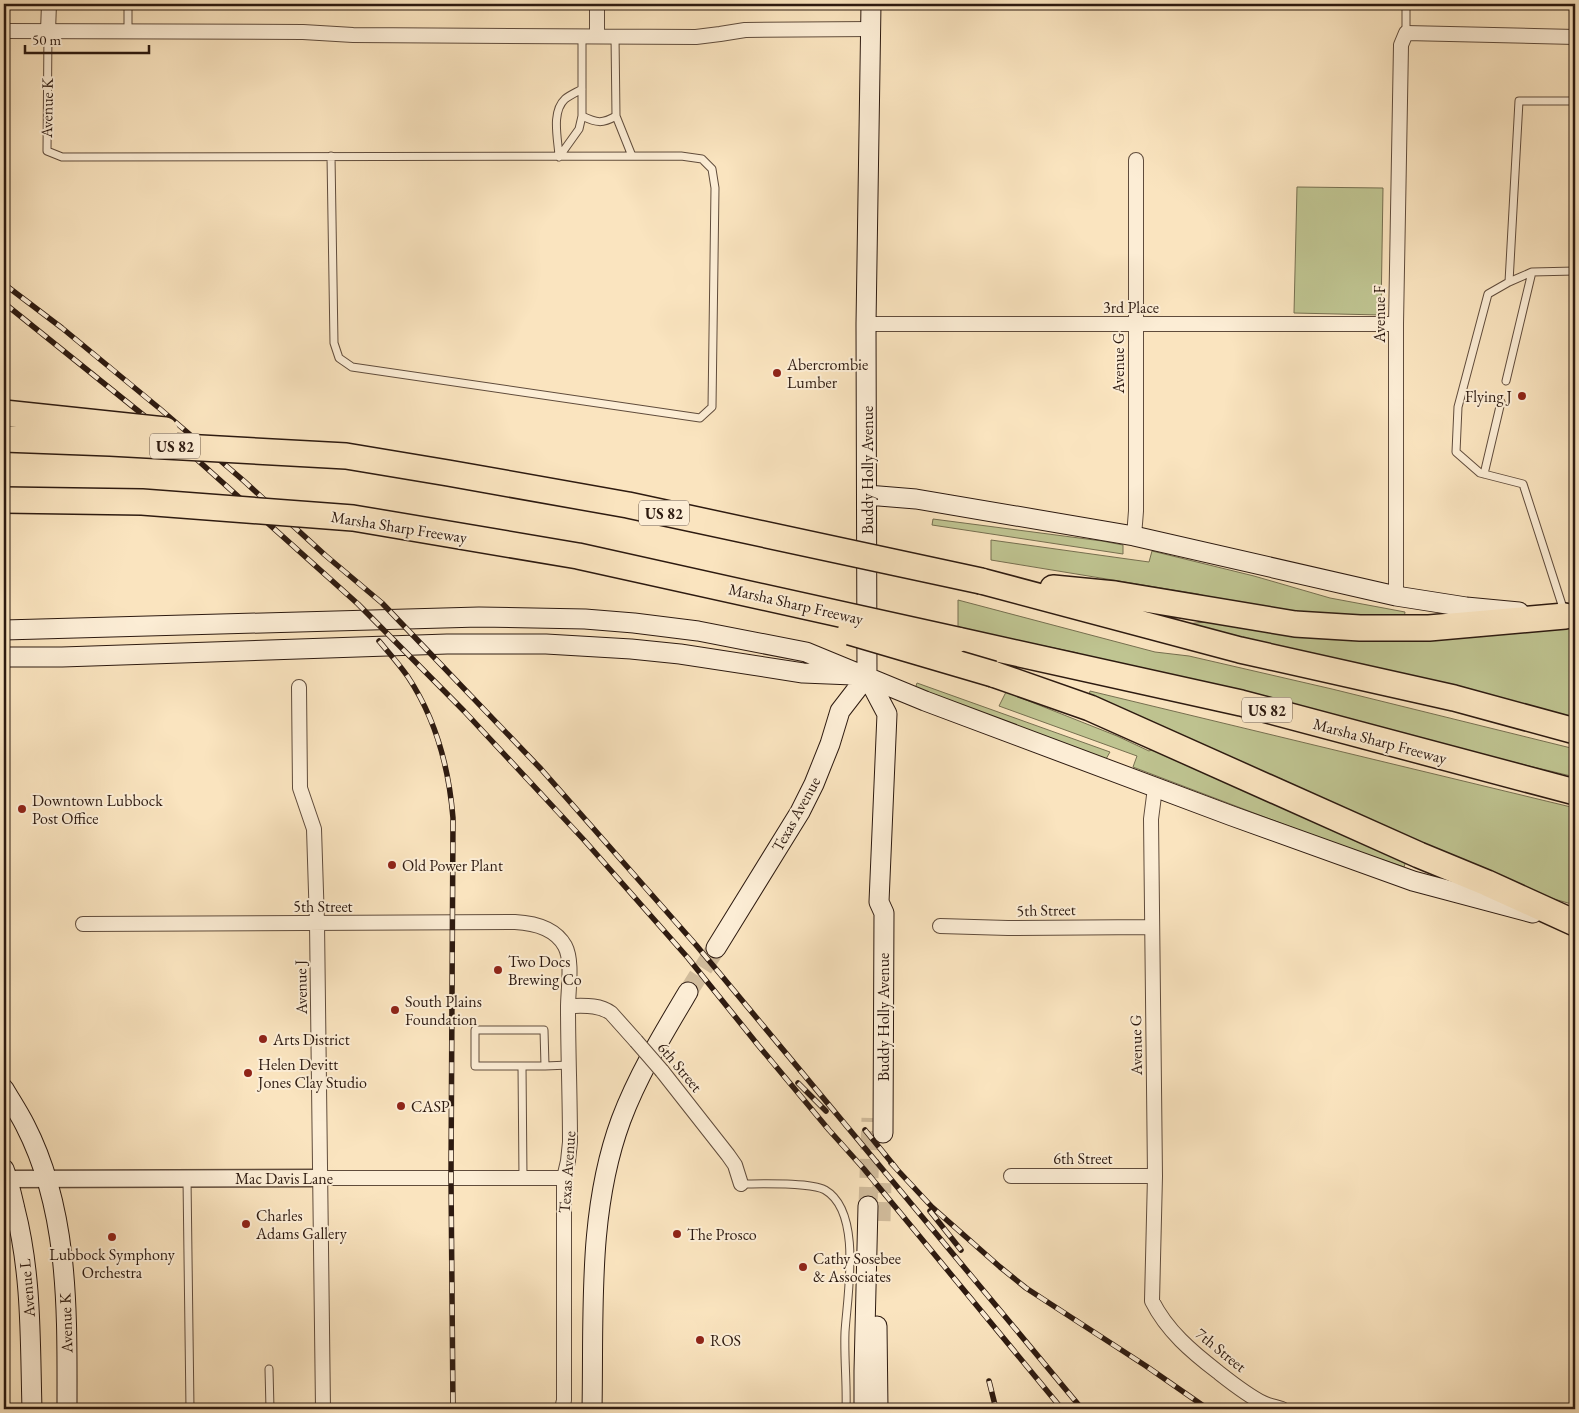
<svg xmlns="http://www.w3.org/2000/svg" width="1579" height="1413" font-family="'EB Garamond',serif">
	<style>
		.green { fill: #bfc491; stroke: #766f50 }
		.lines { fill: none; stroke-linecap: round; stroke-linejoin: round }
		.secondary-tunnel { stroke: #d1bc9c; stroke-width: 19; stroke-dasharray: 19 9; stroke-linecap: butt }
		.service-casing { stroke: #604c3c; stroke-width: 9 }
		.minor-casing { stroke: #604c3c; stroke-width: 16 }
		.tertiary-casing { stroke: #604c3c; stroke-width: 19 }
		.secondary-casing { stroke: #2d1a10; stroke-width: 21 }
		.motorway-casing { stroke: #2d1a10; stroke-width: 28 }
		.service { stroke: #fcedd5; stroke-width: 7 }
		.minor { stroke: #fcedd5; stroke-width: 14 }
		.tertiary { stroke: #fcedd5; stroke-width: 16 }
		.secondary { stroke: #fcedd5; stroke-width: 19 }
		.motorway { stroke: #fae4bf; stroke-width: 25 }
		.rail-casing { stroke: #2d1a10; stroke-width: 5.5 }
		.rail { stroke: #fcedd5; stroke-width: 4; stroke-dasharray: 11; stroke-linecap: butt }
		.minor-bridge-casing { stroke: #604c3c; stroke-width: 16; stroke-linecap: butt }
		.motorway-bridge-casing { stroke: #2d1a10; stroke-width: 28; stroke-linecap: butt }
		.minor-bridge { stroke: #fcedd5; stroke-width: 14 }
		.motorway-bridge { stroke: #fae4bf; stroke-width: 25 }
		.poi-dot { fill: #8f2418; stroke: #fcedd5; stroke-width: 2 }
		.labels { text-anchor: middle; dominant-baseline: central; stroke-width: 4; stroke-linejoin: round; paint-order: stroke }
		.shield { fill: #fcedd5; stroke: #6b594b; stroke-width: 1 }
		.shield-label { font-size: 15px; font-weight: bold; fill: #2d1a10 }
		.street-label { font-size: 16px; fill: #2d1a10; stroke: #fcedd5 }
		.poi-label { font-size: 16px; fill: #2d1a10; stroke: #fcedd5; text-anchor: start }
	</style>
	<rect width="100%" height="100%" fill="#fae4bf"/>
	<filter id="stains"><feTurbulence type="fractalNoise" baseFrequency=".004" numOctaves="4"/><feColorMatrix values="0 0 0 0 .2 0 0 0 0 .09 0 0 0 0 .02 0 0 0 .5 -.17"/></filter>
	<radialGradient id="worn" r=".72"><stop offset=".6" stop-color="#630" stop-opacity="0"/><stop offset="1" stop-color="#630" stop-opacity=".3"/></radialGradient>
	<path class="green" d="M1297 187 1383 188 1381 315 1294 313Z
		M933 519 1102 541 1123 545V554L932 525Z
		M991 540 1149 562 1152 551 1254 576 1330 598 1405 612 1404 618 1311 615 1226 602 1198 594 991 560Z
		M958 600 1155 652 1189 656 1332 689 1575 749V777L1078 657V653L958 628Z
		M1215 621 1528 627 1575 623V718L1186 624Z
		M917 683 1110 752 1106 759 915 689Z
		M1090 691 1575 808V905L1547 897 1088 699Z
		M1006 692 1117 736 1149 751 1153 749 1406 861 1404 867 1333 843 1133 767 1137 756 999 706Z"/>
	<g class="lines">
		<path class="secondary-tunnel" d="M688 992 716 948
			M868 1206 871 1118
			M881 1221 882 1183"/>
		<g class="service-casing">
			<path id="service" d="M1406 4V33
				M48 31 47 151 62 157 681 156 702 159 712 169 715 188 712 407 700 418 352 367 339 358 334 343 331 156
				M128 32V4
				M615 36 616 116 632 156
				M582 116C597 123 602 124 616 116
				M559 156C558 139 551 112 565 99 570 95 577 92 582 89
				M559 157 579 129 582 116V36
				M1509 282 1519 101H1575
				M1506 381 1532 272
				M1484 474 1501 402
				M1564 611 1523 484 1480 473 1456 452 1458 407 1488 294 1509 282 1532 272 1575 271
				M522 1066H545L544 1030H475V1066H522L523 1178
				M545 1066 569 1065
				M187 1179 190 1409
				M741 1184C761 1184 810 1182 825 1190 863 1212 847 1297 845 1332 844 1358 847 1384 846 1409
				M269 1369 270 1409"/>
		</g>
		<g class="minor-casing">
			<path id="minor" d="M4 31 303 32 353 35 696 37 720 34 745 30 871 29
				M48 31 49 4
				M597 36V4
				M866 324H1396
				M1134 536 1136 511V160
				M1396 596V324L1401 45 1406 33 1575 37
				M299 687 300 788 314 829 317 923 323 1409
				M1155 788 1151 819 1155 1176 1152 1301C1167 1331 1192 1352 1218 1372 1232 1383 1247 1395 1263 1403 1269 1406 1276 1407 1282 1409
				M83 924 515 922C534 923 555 928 565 946 573 961 568 990 568 1007 568 1052 570 1097 570 1142L568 1161 564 1178V1400L562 1409
				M940 926 1008 928 1152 927
				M568 1006C583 1006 598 1004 611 1013L636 1041
				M662 1071 728 1155 735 1165 741 1184
				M1011 1176H1155
				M321 1178H564"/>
		</g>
		<g class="tertiary-casing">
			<path id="tertiary" d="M4 1179 321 1178"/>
		</g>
		<g class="secondary-casing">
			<path id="secondary" d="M871 4 866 324 867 676 887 714 879 902 884 913 883 1133
				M867 495 916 499 1134 536 1396 596 1466 607 1519 612
				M4 630 479 617 585 619 634 623 698 631 806 652 925 701 1232 816 1413 881 1533 913
				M4 657H62L447 644H546L631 649 680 654 803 673 853 675
				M716 948 800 812 814 784 830 744 840 711 867 676
				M4 1089C11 1101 19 1113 25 1125 70 1212 67 1314 67 1409
				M4 1169C9 1182 12 1196 15 1209 32 1275 30 1342 32 1409
				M877 1326 878 1409
				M592 1409C594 1313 587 1212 621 1120 638 1075 663 1034 688 992
				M864 1409V1371L868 1206"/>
		</g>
		<g class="motorway-casing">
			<path id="motorway" d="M981 581 1240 650 1454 698 1575 731
				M1053 588 1115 594 1295 624 1360 628H1429L1565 616
				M957 640 1241 703 1575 792
				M993 674 1090 708 1419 855 1487 883 1575 923"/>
		</g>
		<use href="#service" class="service"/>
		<use href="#minor" class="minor"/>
		<use href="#tertiary" class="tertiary"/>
		<use href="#secondary" class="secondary"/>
		<use href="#motorway" class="motorway"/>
		<g class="rail-casing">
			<path id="rail" d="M4 284 62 328 159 408 244 481 325 555 382 603 541 769 696 945 1082 1409
				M4 303 183 447 358 604 464 711 584 840 688 958 758 1045 829 1130 864 1169 1062 1409
				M379 641C389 653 399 664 408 677 436 719 449 769 453 818L451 1177 453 1409
				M798 1083 826 1111
				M865 1130 896 1168
				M891 1163 932 1207 1000 1267 1026 1288 1146 1366 1208 1409
				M930 1211 961 1250
				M989 1381 996 1409"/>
		</g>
		<use href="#rail" class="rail"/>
		<g class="minor-bridge-casing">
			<path id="minor-bridge" d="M636 1041 662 1071"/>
		</g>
		<g class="motorway-bridge-casing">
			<path id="motorway-bridge" d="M4 413 165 430
				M4 439 110 443 346 456 448 473 628 505 981 581
				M4 500 142 502 353 518 578 556 957 640
				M850 632 993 674"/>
		</g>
		<use href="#minor-bridge" class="minor-bridge"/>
		<use href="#motorway-bridge" class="motorway-bridge"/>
	</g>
	<g class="poi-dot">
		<circle cx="777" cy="373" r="5"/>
		<circle cx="1522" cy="396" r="5"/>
		<circle cx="22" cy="809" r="5"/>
		<circle cx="392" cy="865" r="5"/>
		<circle cx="498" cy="970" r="5"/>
		<circle cx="395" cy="1010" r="5"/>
		<circle cx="263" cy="1039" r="5"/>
		<circle cx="248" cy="1073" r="5"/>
		<circle cx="401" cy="1106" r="5"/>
		<circle cx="246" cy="1224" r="5"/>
		<circle cx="677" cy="1234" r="5"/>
		<circle cx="112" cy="1237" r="5"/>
		<circle cx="803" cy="1267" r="5"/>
		<circle cx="700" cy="1340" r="5"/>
	</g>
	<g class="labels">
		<g class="shield">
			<rect x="150" y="433.5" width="50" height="25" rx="4"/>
			<rect x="639" y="500.5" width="50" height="25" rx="4"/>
			<rect x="1242" y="697.5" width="50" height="25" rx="4"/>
		</g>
		<g class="shield-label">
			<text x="175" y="446">US 82</text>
			<text x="664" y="513">US 82</text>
			<text x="1267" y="710">US 82</text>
		</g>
		<g class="street-label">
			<text transform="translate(47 108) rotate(-89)">Avenue K</text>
			<text x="1131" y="307">3rd Place</text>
			<text transform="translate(1379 314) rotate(-90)">Avenue F</text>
			<text transform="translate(1118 363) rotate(-90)">Avenue G</text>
			<text transform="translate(867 470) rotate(-90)">Buddy Holly Avenue</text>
			<text transform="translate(399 527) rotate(9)">Marsha Sharp Freeway</text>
			<text transform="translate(796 604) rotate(13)">Marsha Sharp Freeway</text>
			<text transform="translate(1380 741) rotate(15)">Marsha Sharp Freeway</text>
			<text transform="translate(796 814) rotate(-61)">Texas Avenue</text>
			<text x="323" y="906">5th Street</text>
			<text transform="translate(1046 910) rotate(-1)">5th Street</text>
			<text transform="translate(301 987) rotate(-91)">Avenue J</text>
			<text transform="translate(883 1017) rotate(-90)">Buddy Holly Avenue</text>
			<text transform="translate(1136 1045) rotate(-91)">Avenue G</text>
			<text transform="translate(680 1067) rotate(50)">6th Street</text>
			<text x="1083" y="1158">6th Street</text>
			<text transform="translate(567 1172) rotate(-86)">Texas Avenue</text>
			<text x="284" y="1178">Mac Davis Lane</text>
			<text transform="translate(27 1288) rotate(-95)">Avenue L</text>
			<text transform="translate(66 1323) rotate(-92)">Avenue K</text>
			<text transform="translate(1221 1350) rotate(39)">7th Street</text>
		</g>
		<g class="poi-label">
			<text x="787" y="364">Abercrombie<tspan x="787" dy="18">Lumber</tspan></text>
			<text x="1512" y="396" text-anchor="end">Flying J</text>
			<text x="32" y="800">Downtown Lubbock<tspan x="32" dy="18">Post Office</tspan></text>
			<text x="402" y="865">Old Power Plant</text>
			<text x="508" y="961">Two Docs<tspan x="508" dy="18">Brewing Co</tspan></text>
			<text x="405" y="1001">South Plains<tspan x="405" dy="18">Foundation</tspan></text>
			<text x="273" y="1039">Arts District</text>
			<text x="258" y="1064">Helen Devitt<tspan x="258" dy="18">Jones Clay Studio</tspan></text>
			<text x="411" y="1106">CASP</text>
			<text x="256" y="1215">Charles<tspan x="256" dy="18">Adams Gallery</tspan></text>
			<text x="687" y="1234">The Prosco</text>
			<text x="112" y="1254" text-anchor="middle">Lubbock Symphony<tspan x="112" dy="18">Orchestra</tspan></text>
			<text x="813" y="1258">Cathy Sosebee<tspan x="813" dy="18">&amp; Associates</tspan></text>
			<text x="710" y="1340">ROS</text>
		</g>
	</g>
	<rect width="1579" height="1413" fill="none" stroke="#fae4bf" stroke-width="20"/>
	<rect x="5" y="5" width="1569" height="1403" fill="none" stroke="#2d1a10" stroke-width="2.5"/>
	<rect x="10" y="10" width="1559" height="1393" fill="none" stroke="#2d1a10"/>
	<path d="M25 45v8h124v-8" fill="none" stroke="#2d1a10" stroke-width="2.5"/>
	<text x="32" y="45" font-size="15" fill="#2d1a10" stroke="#fcedd5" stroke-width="4" paint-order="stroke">50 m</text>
	<rect width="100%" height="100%" filter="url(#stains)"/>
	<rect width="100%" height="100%" fill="url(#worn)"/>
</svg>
